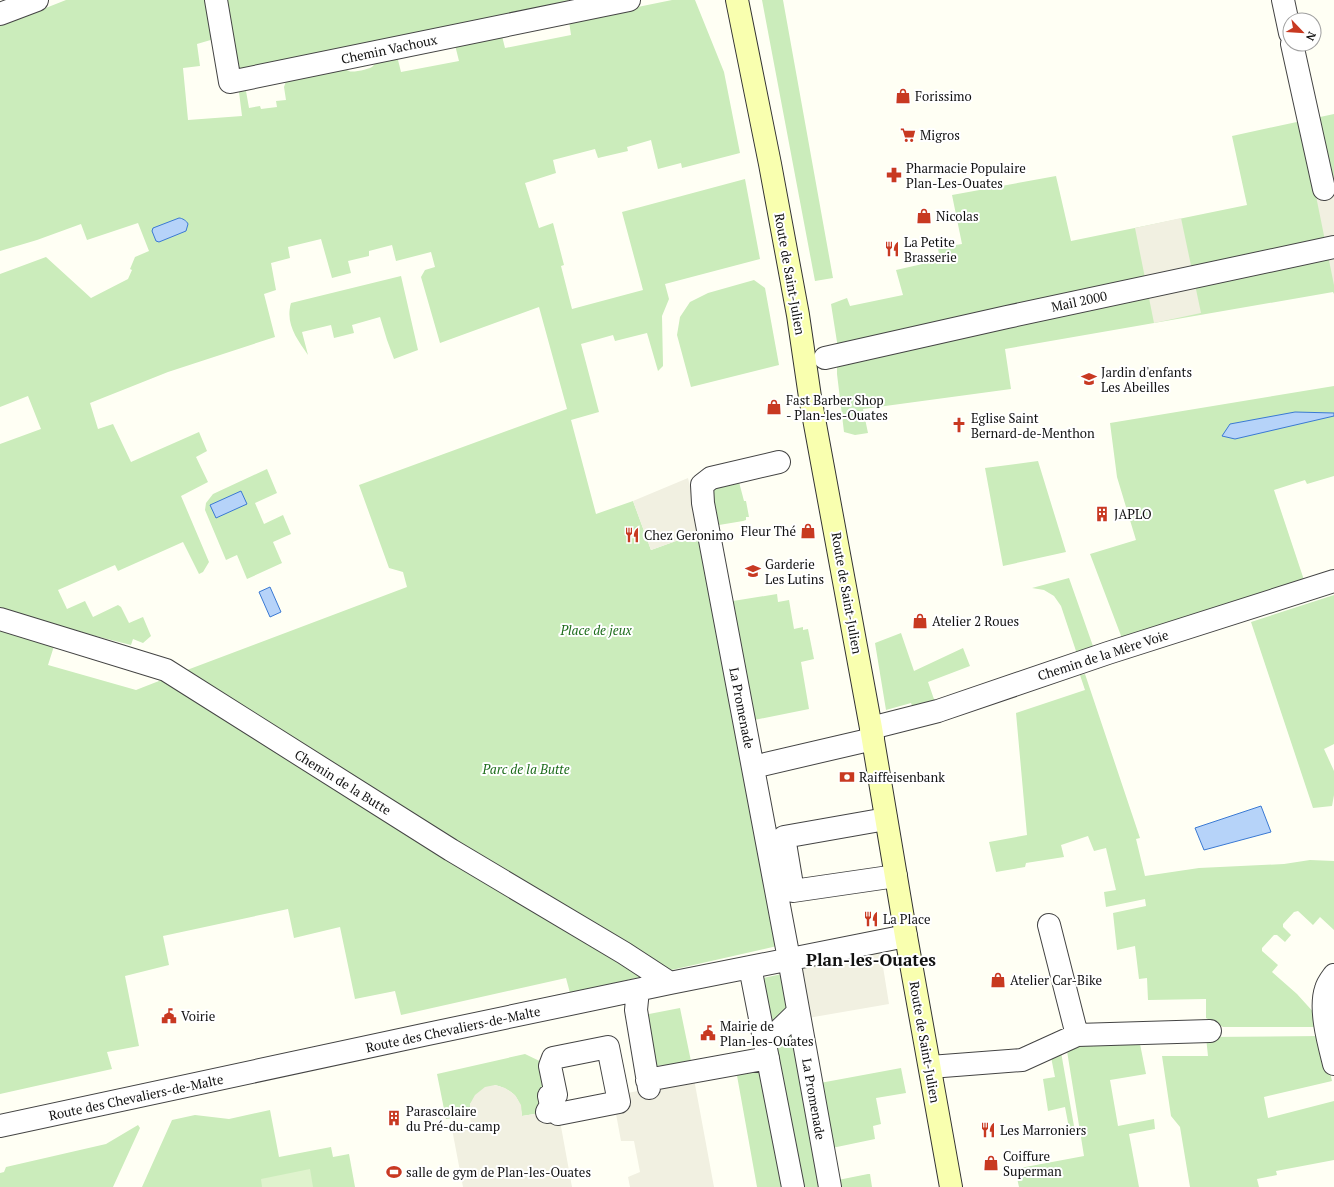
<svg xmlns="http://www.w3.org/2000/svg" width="1334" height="1187" font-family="'PT Serif',serif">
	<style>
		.green { fill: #cbecbb }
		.pitch { fill: #dff3cd }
		.plaza { fill: #f1f0e1 }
		.water { fill: #b6d3f9; stroke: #3a79d3 }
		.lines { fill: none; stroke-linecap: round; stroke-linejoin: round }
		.street-casing { stroke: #444; stroke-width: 24 }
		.secondary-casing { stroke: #333; stroke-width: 24 }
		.street { stroke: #fff; stroke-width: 22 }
		.secondary { stroke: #f9ffaf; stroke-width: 22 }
		.labels { text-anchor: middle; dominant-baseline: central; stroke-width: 4; stroke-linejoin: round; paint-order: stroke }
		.street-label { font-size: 13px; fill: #111; stroke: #fff }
		.poi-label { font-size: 13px; fill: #111; stroke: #fff; text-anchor: start }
		.park-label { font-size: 13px; font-style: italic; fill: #1e6d1c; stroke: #fff }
		.district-label { font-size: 17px; font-weight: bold; fill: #111; stroke: #fff }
	</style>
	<rect width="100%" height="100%" fill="#fffff4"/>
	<path class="green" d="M66 0H208L214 39 197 44 200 66 183 68 188 120 242 116 239 92 246 91 249 108 260 106 261 109 277 107 276 101 286 100 284 87 287 78 345 67C346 69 346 70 349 71 352 73 371 69 373 66 375 64 375 63 375 60L397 56 401 72 459 61 455 45 502 36 505 48 571 35 569 21 672 0H695L724 72 740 153 682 168 681 163 658 169 651 140 627 147 628 151 598 158 595 149 553 160 556 173 525 183 539 228 553 223 564 265 561 266 572 309 643 290 622 212 745 179 760 259 665 284 669 299 662 316 663 366 658 371 647 333 615 341 613 335 581 344 599 412 571 420 596 514 633 501 651 550 701 532 777 946 570 993 566 978 401 1015 395 991 355 999 340 927 294 938 288 909 163 936 169 965 125 976 139 1046 107 1052 112 1069 0 1094V631L2 630 55 643 48 665 136 690 187 670 407 587 403 572 389 568 359 485 567 409 539 307 440 343 421 277 425 270 435 267 431 252 396 261 392 245 369 251V256L348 261 351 273 332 278 321 239 288 247 290 258 271 263 276 290 264 294 275 337 168 372 90 403 98 429 113 424 131 462 199 432 207 451 196 457 208 482 181 496 209 562 203 572 199 574 183 542 118 571 115 565 58 590 67 609 85 601 93 617 118 605 121 607 129 623 143 617 151 636 143 643 133 639 131 645 24 618 0 610V444L41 429 28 396 0 407V274L46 257 91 298 128 279 132 270 130 269 135 257 149 251 138 223 87 240 81 224 37 240 0 251V26Z
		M226 0H568V3L239 71Z
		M762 0H783L833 278 815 281Z
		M1334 114V294L1333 292 1005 349 1011 389 863 409 868 433 855 435 844 432 837 374V342L831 304 847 298 850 306 903 295 896 270 940 260 938 248 962 244 952 195 1056 176 1071 241 1247 205 1232 136Z
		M401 276 418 350 394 359 387 340 380 317 352 325 354 333 334 338 331 325 302 332 308 355C297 339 285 324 291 303Z
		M754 280 765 288 779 365 691 387 677 335 680 317 690 302 708 293Z
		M1334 386V476L1307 484 1305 480 1274 490 1304 580 1123 641 1090 554 1136 540 1117 477 1110 423Z
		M1038 461 1066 552 1003 566 985 468Z
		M267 469 277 493 255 503 264 524 283 515 291 534 273 542 282 563 247 579 237 555 226 560 205 510 206 503 213 494Z
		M739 482 744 501H746L749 517H746V520L743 521 719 525 712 489Z
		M1069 578 1094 649 1073 660 1076 651 1061 606 1054 596 1044 590 1032 588Z
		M777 594 778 602 789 600 794 629 803 627V630L808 629 814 659 801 662 809 709 754 720 733 601Z
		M1334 595V744L1324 749 1334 771V795L1332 806 1313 808 1251 622Z
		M901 633 914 671 963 648 970 666 928 682 936 705 914 711 911 703 886 710 875 643Z
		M1085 674 1140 838 1136 839 1145 876 1199 868 1284 864 1310 860 1334 861V930L1320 917 1313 925 1298 911 1294 912 1283 924V927L1291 935 1285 942 1277 935H1274L1262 948V951L1278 965 1272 972 1297 994 1316 1015 1320 1027H1223L1206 1018V999L1148 1000 1147 978 1139 979 1135 946 1117 950 1113 913 1146 906 1145 899 1106 907 1104 892 1116 890 1106 848 1094 851 1088 836 1061 845 1064 857 1026 863 1025 867 996 872 989 842 1027 835 1016 713 1085 690 1080 675Z
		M782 974 821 1187H757L736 1070 775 1063 759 979Z
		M680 1008 692 1066 665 1070 663 1065 657 1066 647 1018 649 1014Z
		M1322 1036 1332 1081 1264 1097 1268 1118 1334 1101V1160L1276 1171 1277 1175 1257 1179 1259 1187H1190L1180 1127 1171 1116 1162 1056H1208L1206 1037Z
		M1139 1039 1146 1074 1110 1080 1118 1126 1154 1119 1155 1129 1129 1134 1139 1187H1019L1015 1169 1084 1156 1067 1051 1086 1043Z
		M1061 1052 1074 1126 1069 1128 1065 1107 1048 1111 1043 1079 1055 1077 1051 1057Z
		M525 1054 550 1066 547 1112 522 1116C520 1097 513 1090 495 1085L470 1104V1115L446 1119 437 1074Z
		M901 1068 906 1093 876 1098 881 1124 873 1126 875 1139 832 1148 820 1083Z
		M270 1110 279 1157 331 1147 333 1157 349 1154 355 1187H142L172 1120 195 1115 229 1119Z
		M138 1125 140 1128 113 1187H0V1173L4 1172 6 1167 106 1144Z
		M868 1174H870L872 1187H839L838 1180Z"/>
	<path class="pitch" d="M310 1169 313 1187H262L261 1179Z"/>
	<path class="plaza" d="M1334 187V285L1315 191Z
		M1181 218 1201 313 1154 323 1135 228Z
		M688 478 701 532 651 550 633 501Z
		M879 942 889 1004 808 1018 789 959Z
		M694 1079 714 1187H630L628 1177 640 1172 634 1141H621L614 1103 628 1093Z
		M495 1085 505 1088 515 1095 521 1105 522 1116 558 1110 572 1187H463L452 1129 471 1126 470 1115V1104L475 1095 485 1087Z"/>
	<path class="water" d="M179 218C182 218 187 221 188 224L186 231 159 242 156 241 152 231 153 228Z
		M1295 412 1334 413V416L1235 439 1222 436 1230 424Z
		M241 491 247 504 216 518 210 505Z
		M270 587 281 612 270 617 259 592Z
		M1261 806 1271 832 1204 850 1195 828Z"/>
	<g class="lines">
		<g class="street-casing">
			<path id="street" d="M216 0 230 82 629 0
				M1283 0 1290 33
				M0 14 37 0
				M1292 44 1324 189
				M825 358 1007 317 1334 247
				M779 462 711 478 702 485 703 503 789 959 830 1187
				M0 619 166 670 451 850 624 953 670 983
				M871 728 938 711 1108 653 1334 581
				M753 767 873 739
				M886 819 784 837 793 891 896 876
				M1049 925 1077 1035
				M750 967 793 1187
				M1334 975C1331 979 1327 984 1326 989 1319 1009 1329 1044 1334 1064
				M638 990 636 1010 649 1088
				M765 1044 798 1012
				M608 1047 619 1102 558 1114V1110L547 1112 551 1105 549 1096 556 1095 550 1066 553 1058Z
				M930 1067 1022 1060 1077 1035 1210 1031
				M647 1080 768 1058
				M0 1126 423 1035 670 983 906 936"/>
		</g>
		<g class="secondary-casing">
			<path id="secondary" d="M737 0 770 164 798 315 810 397 871 728 906 936 951 1187"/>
		</g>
		<use href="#street" class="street"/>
		<use href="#secondary" class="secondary"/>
	</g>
	<defs>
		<g id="shop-bare" transform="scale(1.2)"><path d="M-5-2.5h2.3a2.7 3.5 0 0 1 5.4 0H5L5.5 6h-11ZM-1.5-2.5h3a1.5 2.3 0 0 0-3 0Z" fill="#c83921" stroke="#fff" stroke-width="2.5" paint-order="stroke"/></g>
		<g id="supermarket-bare" transform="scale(1.2)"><path d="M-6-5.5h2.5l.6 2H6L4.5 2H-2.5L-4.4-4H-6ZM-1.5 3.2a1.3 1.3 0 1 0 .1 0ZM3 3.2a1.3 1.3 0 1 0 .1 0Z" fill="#c83921" stroke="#fff" stroke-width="2.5" paint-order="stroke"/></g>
		<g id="pharmacy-bare" transform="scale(1.2)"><path d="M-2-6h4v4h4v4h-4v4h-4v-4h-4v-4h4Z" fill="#c83921" stroke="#fff" stroke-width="2.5" paint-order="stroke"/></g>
		<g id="restaurant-bare" transform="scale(1.2)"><path d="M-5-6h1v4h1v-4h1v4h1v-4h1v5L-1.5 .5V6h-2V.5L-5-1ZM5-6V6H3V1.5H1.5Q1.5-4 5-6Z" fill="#c83921" stroke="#fff" stroke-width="2.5" paint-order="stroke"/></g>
		<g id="school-bare" transform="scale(1.2)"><path d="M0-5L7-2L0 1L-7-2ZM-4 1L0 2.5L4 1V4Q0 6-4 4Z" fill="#c83921" stroke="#fff" stroke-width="2.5" paint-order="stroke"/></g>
		<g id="church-bare" transform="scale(1.2)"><path d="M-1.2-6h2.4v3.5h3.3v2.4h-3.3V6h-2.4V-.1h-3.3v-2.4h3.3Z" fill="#c83921" stroke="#fff" stroke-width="2.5" paint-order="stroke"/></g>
		<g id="building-bare" transform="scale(1.2)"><path d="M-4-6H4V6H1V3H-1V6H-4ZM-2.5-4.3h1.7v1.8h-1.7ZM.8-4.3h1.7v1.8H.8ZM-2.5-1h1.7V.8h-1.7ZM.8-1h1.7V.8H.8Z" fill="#c83921" stroke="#fff" stroke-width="2.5" paint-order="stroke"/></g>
		<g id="bank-bare" transform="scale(1.2)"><path d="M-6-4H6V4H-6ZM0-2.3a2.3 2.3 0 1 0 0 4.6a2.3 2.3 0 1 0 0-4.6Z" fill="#c83921" stroke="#fff" stroke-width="2.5" paint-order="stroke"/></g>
		<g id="civic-bare" transform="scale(1.2)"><path d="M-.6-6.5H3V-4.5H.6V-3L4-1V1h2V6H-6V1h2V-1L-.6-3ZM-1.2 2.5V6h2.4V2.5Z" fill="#c83921" stroke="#fff" stroke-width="2.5" paint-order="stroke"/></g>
		<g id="stadium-bare" transform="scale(1.2)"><path d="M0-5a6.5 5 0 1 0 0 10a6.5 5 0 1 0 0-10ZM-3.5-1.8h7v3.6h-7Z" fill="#c83921" stroke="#fff" stroke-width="2.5" paint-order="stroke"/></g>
	</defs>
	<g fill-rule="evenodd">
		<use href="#shop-bare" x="903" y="96"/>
		<use href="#supermarket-bare" x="908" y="135"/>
		<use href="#pharmacy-bare" x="894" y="175"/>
		<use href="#shop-bare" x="924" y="216"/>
		<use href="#restaurant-bare" x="892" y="249"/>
		<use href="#school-bare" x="1089" y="379"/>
		<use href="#shop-bare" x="774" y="407"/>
		<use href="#church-bare" x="959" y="425"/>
		<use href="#building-bare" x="1102" y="514"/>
		<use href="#shop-bare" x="808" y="531"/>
		<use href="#restaurant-bare" x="632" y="535"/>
		<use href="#school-bare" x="753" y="571"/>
		<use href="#shop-bare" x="920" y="621"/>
		<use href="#bank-bare" x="847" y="777"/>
		<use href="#restaurant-bare" x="871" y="919"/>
		<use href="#shop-bare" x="998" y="980"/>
		<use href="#civic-bare" x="169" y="1016"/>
		<use href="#civic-bare" x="708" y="1033"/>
		<use href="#building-bare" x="394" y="1118"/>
		<use href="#restaurant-bare" x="988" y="1130"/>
		<use href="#shop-bare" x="991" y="1163"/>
		<use href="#stadium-bare" x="394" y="1172"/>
	</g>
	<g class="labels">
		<g class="street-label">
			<text transform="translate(389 49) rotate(-12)">Chemin Vachoux</text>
			<text transform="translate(790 274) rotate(80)">Route de Saint-Julien</text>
			<text transform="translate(1079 301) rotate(-12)">Mail 2000</text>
			<text transform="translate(847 593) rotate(80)">Route de Saint-Julien</text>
			<text transform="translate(1103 655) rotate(-18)">Chemin de la Mère Voie</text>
			<text transform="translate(742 708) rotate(79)">La Promenade</text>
			<text transform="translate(343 782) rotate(32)">Chemin de la Butte</text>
			<text transform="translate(453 1029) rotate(-12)">Route des Chevaliers-de-Malte</text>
			<text transform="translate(925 1042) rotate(80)">Route de Saint-Julien</text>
			<text transform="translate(136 1097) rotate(-12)">Route des Chevaliers-de-Malte</text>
			<text transform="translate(814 1099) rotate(80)">La Promenade</text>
		</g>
		<g class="poi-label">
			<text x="915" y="96">Forissimo</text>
			<text x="920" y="135">Migros</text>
			<text x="906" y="168">Pharmacie Populaire<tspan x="906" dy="15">Plan-Les-Ouates</tspan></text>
			<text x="936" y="216">Nicolas</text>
			<text x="904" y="242">La Petite<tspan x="904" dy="15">Brasserie</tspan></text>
			<text x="1101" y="372">Jardin d'enfants<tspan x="1101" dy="15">Les Abeilles</tspan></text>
			<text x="786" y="400">Fast Barber Shop<tspan x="786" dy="15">- Plan-les-Ouates</tspan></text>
			<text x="971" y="418">Eglise Saint<tspan x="971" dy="15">Bernard-de-Menthon</tspan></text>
			<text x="1114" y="514">JAPLO</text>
			<text x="796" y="531" text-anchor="end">Fleur Thé</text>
			<text x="644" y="535">Chez Geronimo</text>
			<text x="765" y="564">Garderie<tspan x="765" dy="15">Les Lutins</tspan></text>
			<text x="932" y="621">Atelier 2 Roues</text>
			<text x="859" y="777">Raiffeisenbank</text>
			<text x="883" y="919">La Place</text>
			<text x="1010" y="980">Atelier Car-Bike</text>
			<text x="181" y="1016">Voirie</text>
			<text x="720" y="1026">Mairie de<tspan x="720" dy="15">Plan-les-Ouates</tspan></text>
			<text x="406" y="1111">Parascolaire<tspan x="406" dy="15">du Pré-du-camp</tspan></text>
			<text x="1000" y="1130">Les Marroniers</text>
			<text x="1003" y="1156">Coiffure<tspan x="1003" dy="15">Superman</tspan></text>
			<text x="406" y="1172">salle de gym de Plan-les-Ouates</text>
		</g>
		<g class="park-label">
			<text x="596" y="630">Place de jeux</text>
			<text x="526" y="769">Parc de la Butte</text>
		</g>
		<g class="district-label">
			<text x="871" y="959">Plan-les-Ouates</text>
		</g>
	</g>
	<g transform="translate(1302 32) rotate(115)"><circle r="19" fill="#ffffff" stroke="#a0a0a0"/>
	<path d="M0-3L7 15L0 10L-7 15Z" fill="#c83921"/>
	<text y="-6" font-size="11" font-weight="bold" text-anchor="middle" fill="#111111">N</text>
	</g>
</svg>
